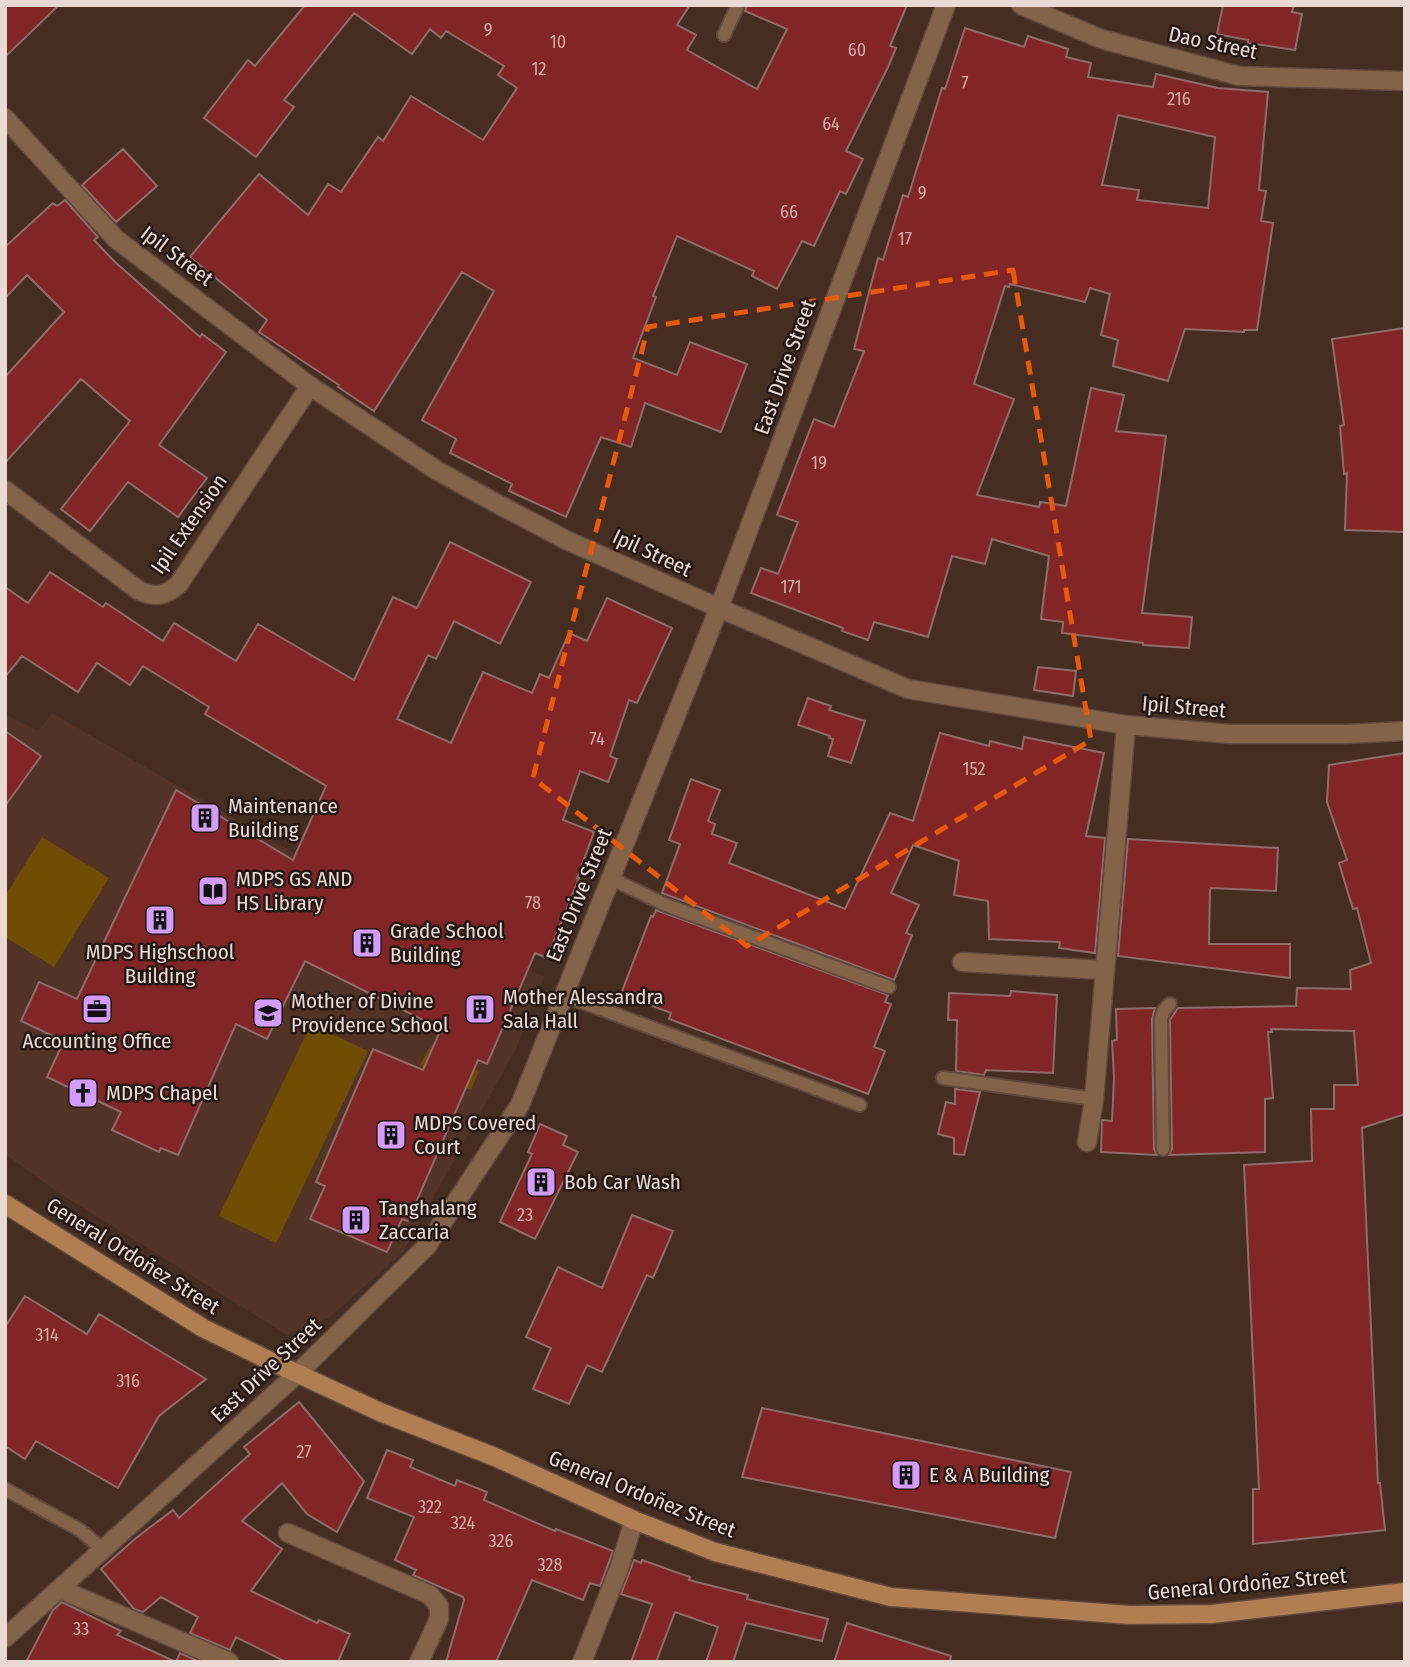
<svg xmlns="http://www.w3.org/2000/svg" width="1410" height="1667" font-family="'Fira Sans Condensed',sans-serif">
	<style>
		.built { fill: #533326 }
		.green { fill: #6f4e03 }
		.building { fill: #822526; stroke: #8d6d6a; stroke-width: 2; fill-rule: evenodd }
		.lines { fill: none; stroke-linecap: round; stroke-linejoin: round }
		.service-casing { stroke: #60493e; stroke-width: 16 }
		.minor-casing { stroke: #60493e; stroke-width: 21 }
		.tertiary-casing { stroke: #60493e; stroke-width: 21 }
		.secondary-casing { stroke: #60493e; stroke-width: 21 }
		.service { stroke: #846449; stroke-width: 12 }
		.minor { stroke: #846449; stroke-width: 18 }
		.tertiary { stroke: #846449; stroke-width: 18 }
		.secondary { stroke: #b17e52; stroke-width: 18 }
		.marked { fill: none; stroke: #e8590c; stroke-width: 5; stroke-dasharray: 14 9; stroke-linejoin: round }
		.labels { text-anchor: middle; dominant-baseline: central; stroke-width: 5; stroke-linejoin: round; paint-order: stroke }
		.number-label { font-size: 18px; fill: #d1ada8 }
		.street-label { font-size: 21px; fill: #ebdad3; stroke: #241814 }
		.poi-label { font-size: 21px; fill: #ebdad3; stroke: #241814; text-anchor: start }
	</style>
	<rect width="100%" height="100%" fill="#462d22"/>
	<path class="built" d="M52 713 287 849 544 977 516 1049 403 1252 330 1317 287 1335 59 1193 5 1154V714L38 731Z"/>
	<path class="green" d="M42 837 109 878 54 967 5 937V896Z
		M311 1024 368 1051 276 1243 219 1216Z
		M429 1048 479 1071 471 1090 420 1065Z"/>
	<path class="building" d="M5 5H59L5 57Z
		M305 5H690L677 25 696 35 687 50 757 89 787 29 745 11 747 5H907L890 46 896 48 888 67 846 151 863 159 846 194 840 191 814 246 802 241 777 289 752 276 754 271 677 236 653 296 656 297 633 358 677 375 690 342 747 364 721 432 645 403 631 447 601 437 566 517 509 491 512 484 450 453 456 439 422 420 494 291 462 272 374 411 338 387 339 385 259 332 267 320 190 257 259 174 308 215 328 184 341 192 378 137 383 141 411 96 483 140 517 88 498 75 504 66 446 31 441 38 430 29 412 54 354 13 284 100 294 107 256 157 204 118 248 60 255 66Z
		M1223 5H1294L1292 12 1302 14 1295 50 1248 43V40L1217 34Z
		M965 28 1024 47 1028 36 1068 49 1066 57 1091 63 1088 77 1153 87 1156 74 1218 88 1268 92 1259 190 1266 191 1261 221 1273 223 1257 330H1244V332L1185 329 1168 381 1113 366 1118 340 1101 335 1110 294 1090 288 1085 302 1010 284 1009 287 1005 286 974 384 1014 399 977 495 1039 507 1040 502 1066 506 1091 388 1124 395 1116 431 1166 436 1142 613 1192 617 1189 648 1143 645V643L1062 633 1063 622 1041 619 1049 556 992 539 985 564 952 556 928 637 874 622 868 640 842 631 843 628 751 593 761 568 778 574 798 522 777 515 814 419 834 427 864 351 854 349 878 258 883 260 903 195 908 197 942 88 945 89ZM1118 115 1215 137 1208 208 1137 200 1139 190 1102 185Z
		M123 149 157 186 116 222 82 185Z
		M65 200 98 237 94 240 115 262 200 337 202 334 226 352 159 445 207 478 178 517 128 482 90 531 61 509 130 421 81 379 5 463V377L64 312 27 275 5 298V247L53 203 57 206Z
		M1405 328V532L1345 530 1347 473 1344 474 1340 426 1344 425 1332 339Z
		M450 542 531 582 500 644 454 621 436 659 428 655 397 719 451 743 483 672 532 693 540 674 549 678 569 633 587 641 607 598 672 628 637 703 629 700 610 756 617 759 608 782 580 771 563 820 594 832 577 878H579L547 958 535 953 487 1064 478 1060 408 1221 402 1219 387 1252 310 1219 325 1186 316 1182 373 1049 423 1070 441 1029 305 961 267 1039 236 1024 178 1155 161 1148 159 1152 112 1130 121 1112 47 1077 64 1041 21 1021 39 982 77 999 176 790 293 860 326 786 205 714 209 707 143 666 130 685 97 663 78 692 22 656 5 677V587L28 603 50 572 103 607 106 603 163 641 174 623 236 661 258 624 354 680 393 597 417 608Z
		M1038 667 1076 671 1073 696 1034 690Z
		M808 698 831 706 829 710 865 721 851 763 828 756 833 739 829 738 830 736 798 725Z
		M5 731 41 756 5 806Z
		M940 733 989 746 990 741 1022 749 1024 737 1104 753 1086 836 1105 838 1095 953 1059 948 1060 942 989 939 988 901 954 895 959 861 913 845 891 893 919 905 906 933 912 935 894 980 662 893 680 844 669 840 691 779 720 790 708 821 715 824 712 834 737 843 729 863 845 909 890 813 913 821Z
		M1405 753V1114L1362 1128 1378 1483H1380L1385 1530 1253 1544V1489H1259L1244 1165 1312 1161 1311 1109H1334V1085H1358L1354 1031 1271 1029 1272 1032H1268L1273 1098 1265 1099V1152L1169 1155 1172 1149 1170 1020 1178 1008 1296 1006 1297 988 1351 989 1350 970 1371 963 1357 908 1353 909 1339 863 1347 860 1327 802 1329 765Z
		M1128 839 1278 848 1276 891 1211 888 1210 890 1209 944H1290V978L1118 956Z
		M656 910 888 995 885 1002 891 1004 874 1047 885 1051 868 1094 669 1019 671 1013 621 994 651 916 653 917Z
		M1011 991 1057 995 1053 1073 986 1070 984 1075 956 1071 957 1020H948L949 993 1010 996Z
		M1155 1008 1152 1019 1154 1149 1157 1155 1101 1152 1102 1120 1112 1121 1114 1077 1112 1041 1117 1040 1116 1009Z
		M955 1089 980 1092 964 1155 954 1154V1138L938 1134 946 1102 955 1104Z
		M540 1124 567 1136 563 1145 578 1152 535 1239 500 1222 532 1154 528 1152Z
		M632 1215 673 1231 653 1278 647 1275 602 1372 587 1365 569 1404 533 1389 551 1348 526 1337 558 1267 602 1288Z
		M25 1296 87 1334 99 1314 206 1379 159 1416 118 1488 36 1441 25 1459 5 1446V1327Z
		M299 1402 364 1481 337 1532 307 1514 282 1483 242 1521 282 1549 251 1591 317 1623 319 1620 350 1634 338 1662H286L236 1637 230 1650 190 1633 198 1617 161 1597 143 1612 134 1609 101 1569 136 1538 173 1510 179 1518 250 1454 244 1447Z
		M762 1408 1071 1472 1055 1538 742 1477Z
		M387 1450 413 1460 410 1467 455 1486 457 1480 487 1492 484 1500 555 1531 556 1529 613 1551 600 1586 590 1583 583 1600 532 1580 496 1662H446L464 1600 463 1597 413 1575 416 1570 395 1560 414 1517 367 1498Z
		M634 1560 641 1563 642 1560 690 1577 689 1580 748 1595 747 1599 828 1619 822 1641 746 1623 733 1662H706L718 1627 675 1612 656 1662H631L652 1604 621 1594Z
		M62 1602 121 1631 117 1635 176 1662H26L53 1610Z
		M847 1623 951 1656 950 1662H834Z
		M180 1653 200 1662H176Z"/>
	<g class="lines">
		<g class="service-casing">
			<path id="service" d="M724 35 738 5
				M610 878 666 905 889 987
				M563 995 860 1105
				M943 1078 1094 1099
				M1163 1149 1161 1019 1164 1010 1170 1004
				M5 1489 80 1530 103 1550"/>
		</g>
		<g class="minor-casing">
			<path id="minor" d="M1021 5 1101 39 1239 76 1405 81
				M5 118 116 239 310 386 436 470 492 501 566 540 719 608 908 689 1126 725 1230 734H1346L1405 731
				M5 490 138 590C154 598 165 597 179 584L310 386
				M962 962 1104 970
				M1087 1142 1094 1099 1126 725
				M288 1533 430 1595 439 1606V1619L419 1662
				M60 1589 229 1662
				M582 1662 620 1566 634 1520"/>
		</g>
		<g class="tertiary-casing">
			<path id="tertiary" d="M5 1638 297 1374 427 1246 520 1105 719 608 946 5"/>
		</g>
		<g class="secondary-casing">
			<path id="secondary" d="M5 1204 203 1328 262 1357 380 1412 495 1457 634 1520 715 1552 891 1597 1130 1615 1212 1614 1405 1592"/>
		</g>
		<use href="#service" class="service"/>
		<use href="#minor" class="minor"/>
		<use href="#tertiary" class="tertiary"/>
		<use href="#secondary" class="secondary"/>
	</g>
	<path class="marked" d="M1013 270 1091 740 747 946 533 778 648 327Z"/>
	<defs>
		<g id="building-square" transform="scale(1.575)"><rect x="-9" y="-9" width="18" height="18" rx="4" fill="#d39cfc" stroke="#241814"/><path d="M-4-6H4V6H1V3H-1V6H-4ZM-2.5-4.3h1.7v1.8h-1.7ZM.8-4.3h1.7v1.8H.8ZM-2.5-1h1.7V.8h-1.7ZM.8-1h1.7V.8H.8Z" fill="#111"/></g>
		<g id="library-square" transform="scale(1.575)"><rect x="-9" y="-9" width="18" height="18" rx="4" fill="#d39cfc" stroke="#241814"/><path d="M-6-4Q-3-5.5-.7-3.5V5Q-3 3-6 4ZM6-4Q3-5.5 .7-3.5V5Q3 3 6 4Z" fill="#111"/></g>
		<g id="office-square" transform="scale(1.575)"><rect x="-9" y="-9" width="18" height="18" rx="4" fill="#d39cfc" stroke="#241814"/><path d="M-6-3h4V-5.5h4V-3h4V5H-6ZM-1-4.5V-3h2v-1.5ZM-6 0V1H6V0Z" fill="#111"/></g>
		<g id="school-square" transform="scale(1.575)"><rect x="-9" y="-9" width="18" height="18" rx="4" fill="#d39cfc" stroke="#241814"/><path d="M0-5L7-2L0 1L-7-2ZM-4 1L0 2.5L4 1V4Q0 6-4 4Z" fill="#111"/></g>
		<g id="church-square" transform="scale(1.575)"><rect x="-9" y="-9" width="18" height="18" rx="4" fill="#d39cfc" stroke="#241814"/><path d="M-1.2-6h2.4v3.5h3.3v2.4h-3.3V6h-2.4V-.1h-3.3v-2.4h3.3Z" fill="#111"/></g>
	</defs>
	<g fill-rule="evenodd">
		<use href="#building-square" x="205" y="818"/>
		<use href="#library-square" x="213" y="891"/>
		<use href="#building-square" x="160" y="920"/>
		<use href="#building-square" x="367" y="943"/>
		<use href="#office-square" x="97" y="1009"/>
		<use href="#building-square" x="480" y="1009"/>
		<use href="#school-square" x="268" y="1013"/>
		<use href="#church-square" x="83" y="1093"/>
		<use href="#building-square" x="391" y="1135"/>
		<use href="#building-square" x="541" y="1182"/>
		<use href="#building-square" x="356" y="1220"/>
		<use href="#building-square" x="906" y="1475"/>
	</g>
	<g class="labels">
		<g class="number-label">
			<text x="488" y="30">9</text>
			<text x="558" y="42">10</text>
			<text x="857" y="50">60</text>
			<text x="539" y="69">12</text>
			<text x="965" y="83">7</text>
			<text x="1179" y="99">216</text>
			<text x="831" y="124">64</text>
			<text x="922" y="193">9</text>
			<text x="789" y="212">66</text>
			<text x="905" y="239">17</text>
			<text x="819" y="463">19</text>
			<text x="791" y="587">171</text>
			<text x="597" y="739">74</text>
			<text x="974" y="769">152</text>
			<text x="533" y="903">78</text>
			<text x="525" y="1215">23</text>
			<text x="47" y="1335">314</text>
			<text x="128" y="1381">316</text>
			<text x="304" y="1452">27</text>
			<text x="430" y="1507">322</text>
			<text x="463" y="1523">324</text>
			<text x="501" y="1541">326</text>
			<text x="550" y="1565">328</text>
			<text x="81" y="1629">33</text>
		</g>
		<g class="street-label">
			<text transform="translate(1213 43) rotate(12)">Dao Street</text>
			<text transform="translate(177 256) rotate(37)">Ipil Street</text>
			<text transform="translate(785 367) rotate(-70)">East Drive Street</text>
			<text transform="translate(189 524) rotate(-55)">Ipil Extension</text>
			<text transform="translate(652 553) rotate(25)">Ipil Street</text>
			<text transform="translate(1184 707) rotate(5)">Ipil Street</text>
			<text transform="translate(579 895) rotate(-68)">East Drive Street</text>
			<text transform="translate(133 1256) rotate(32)">General Ordoñez Street</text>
			<text transform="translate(266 1370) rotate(-43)">East Drive Street</text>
			<text transform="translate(642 1494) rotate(22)">General Ordoñez Street</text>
			<text transform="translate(1247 1584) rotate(-5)">General Ordoñez Street</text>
		</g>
		<g class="poi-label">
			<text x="228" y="806">Maintenance<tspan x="228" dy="24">Building</tspan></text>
			<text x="236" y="879">MDPS GS AND<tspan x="236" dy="24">HS Library</tspan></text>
			<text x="390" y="931">Grade School<tspan x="390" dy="24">Building</tspan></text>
			<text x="160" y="952" text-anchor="middle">MDPS Highschool<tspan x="160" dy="24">Building</tspan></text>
			<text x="503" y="997">Mother Alessandra<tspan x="503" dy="24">Sala Hall</tspan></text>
			<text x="291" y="1001">Mother of Divine<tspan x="291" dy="24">Providence School</tspan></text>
			<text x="97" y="1041" text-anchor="middle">Accounting Office</text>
			<text x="106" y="1093">MDPS Chapel</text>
			<text x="414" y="1123">MDPS Covered<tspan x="414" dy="24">Court</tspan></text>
			<text x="564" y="1182">Bob Car Wash</text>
			<text x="379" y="1208">Tanghalang<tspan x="379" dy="24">Zaccaria</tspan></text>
			<text x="929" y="1475">E &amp; A Building</text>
		</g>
	</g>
	<rect width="1410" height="1667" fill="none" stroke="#ebdad3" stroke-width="14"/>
</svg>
